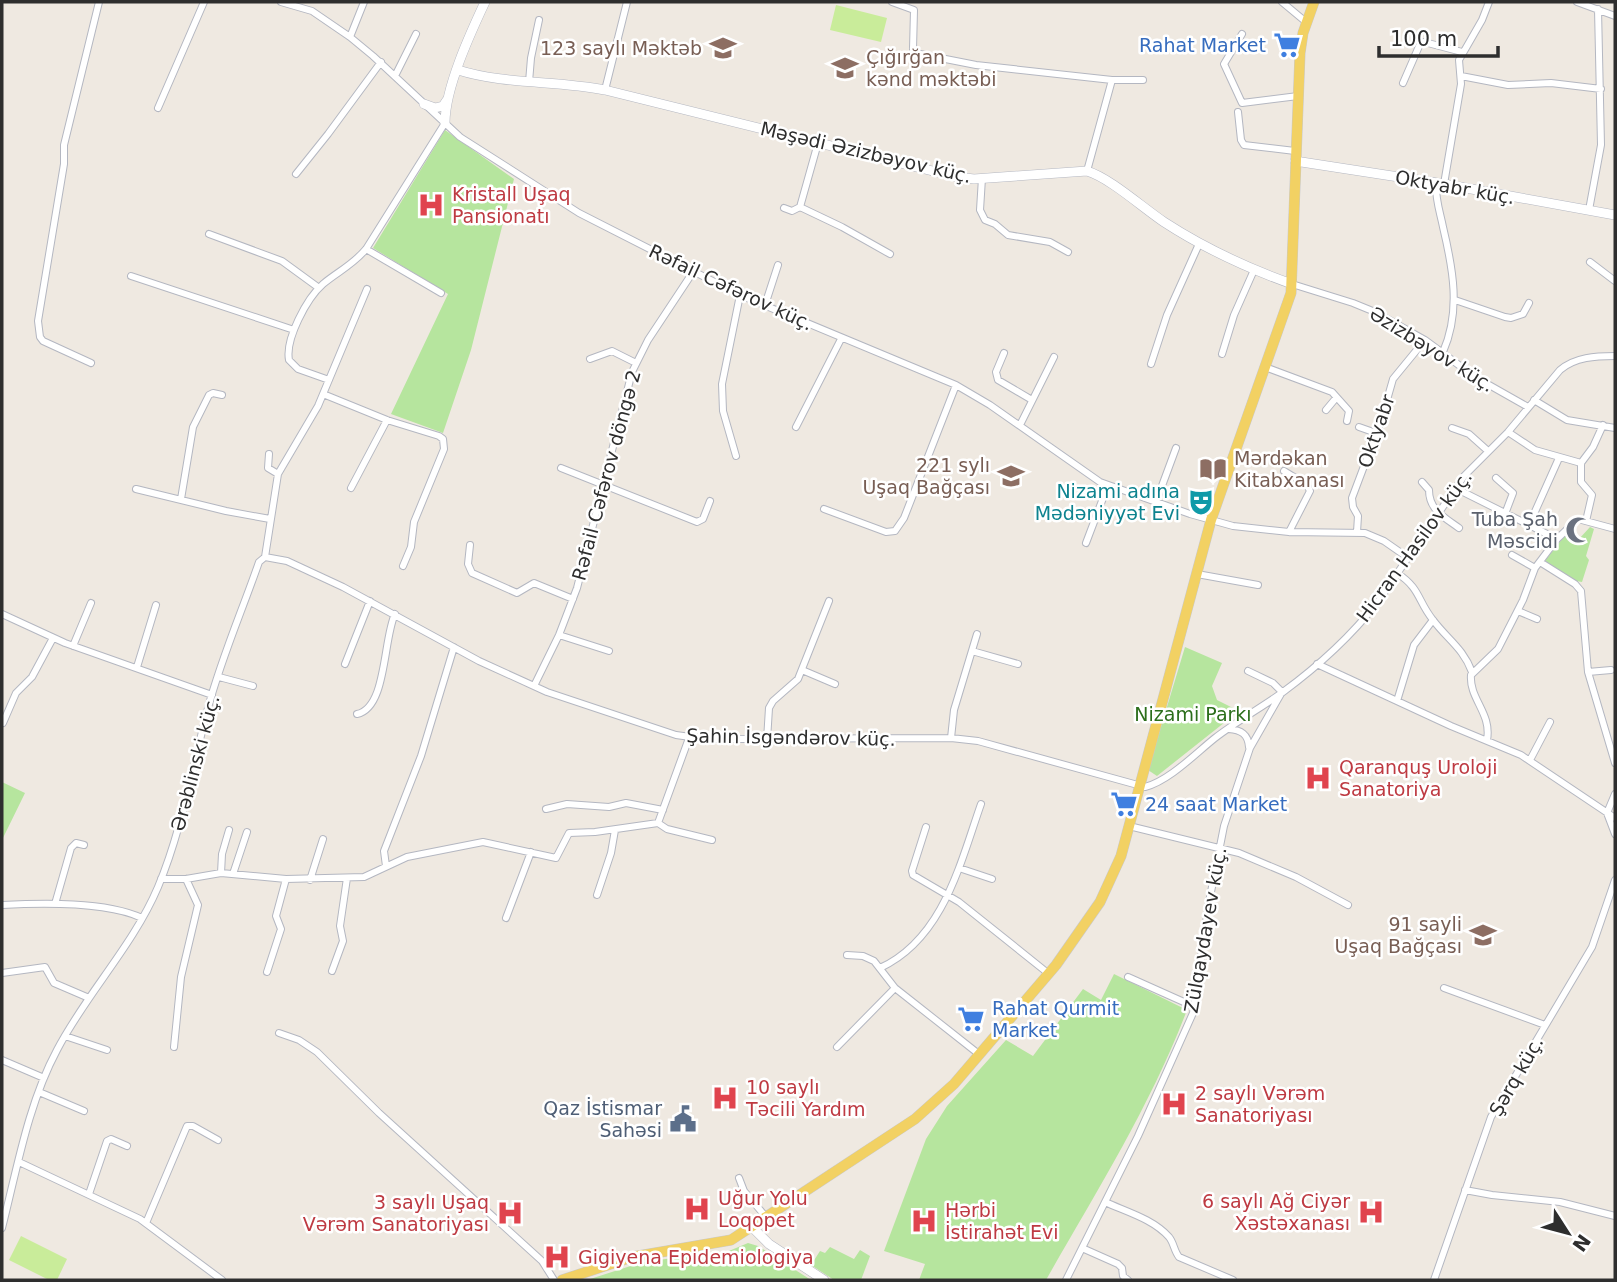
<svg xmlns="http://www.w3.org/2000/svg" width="1617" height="1282" font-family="'DejaVu Sans',sans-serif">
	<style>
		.green { fill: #b6e59e }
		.pitch { fill: #c9ec9a }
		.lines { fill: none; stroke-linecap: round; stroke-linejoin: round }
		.street-casing { stroke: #b4b7c1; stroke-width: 8 }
		.secondary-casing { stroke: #b4b7c1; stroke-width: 10 }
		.primary-casing { stroke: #c9c9c9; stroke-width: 11 }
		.street { stroke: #fff; stroke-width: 6 }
		.secondary { stroke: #fff; stroke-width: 9 }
		.primary { stroke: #f2d163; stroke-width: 10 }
		.labels { text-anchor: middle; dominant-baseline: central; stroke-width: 5; stroke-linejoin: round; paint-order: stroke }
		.shop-label { font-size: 19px; fill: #366cbe; stroke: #fff; text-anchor: start }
		.education-label { font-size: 19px; fill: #785e54; stroke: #fff; text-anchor: end }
		.street-label { font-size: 19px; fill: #2e2e2e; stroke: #fff }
		.health-label { font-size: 19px; fill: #be3a42; stroke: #fff; text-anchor: start }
		.culture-label { font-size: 19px; fill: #0d838f; stroke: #fff; text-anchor: end }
		.worship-label { font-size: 19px; fill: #5b616d; stroke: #fff; text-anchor: end }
		.park-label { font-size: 19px; fill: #2c6e1b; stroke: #fff }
		.service-label { font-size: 19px; fill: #4e5e75; stroke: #fff; text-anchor: end }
	</style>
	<rect width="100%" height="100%" fill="#efe9e1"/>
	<path class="green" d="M445 130 514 179 471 350 443 433 391 414 448 294 373 248Z
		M1590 527 1594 529 1586 556 1589 560 1582 582 1576 581 1544 562 1569 530 1579 539Z
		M1185 647 1222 663 1212 686 1217 700 1239 711 1157 776 1148 770Z
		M2 782 25 793 2 840Z
		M1114 974 1187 1010C1151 1105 1096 1192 1046 1280H919L925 1264 884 1251 926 1139 947 1106 1006 1040 1033 1056 1083 989 1101 1000Z
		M748 1243 758 1246 811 1280H587L643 1262 696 1255 705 1261Z
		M830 1247 854 1259 860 1250 870 1256 861 1280H834L811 1265 820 1251 825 1253Z"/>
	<path class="pitch" d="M836 5 887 18 881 42 830 30Z
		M21 1236 67 1259 57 1280H49L9 1260Z"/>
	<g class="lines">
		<g class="street-casing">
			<path id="street" d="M281 2 312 11 350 37 373 56 460 137 579 213 740 295 956 385 990 405 1100 482 1190 514 1233 526 1289 532 1365 533 1384 541 1407 557
				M892 2 914 10 913 49 915 53 976 65 1112 80H1143
				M1282 2 1306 22
				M1577 2 1615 16
				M1242 34 1224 64 1242 103 1298 96
				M350 37 364 2
				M395 76 416 34
				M1461 76 1508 85 1551 83 1601 89
				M529 82 531 58 539 20
				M1403 83 1420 44 1424 42 1462 52
				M605 90 627 2
				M158 108 204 2
				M1238 112 1241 140 1244 145 1295 151
				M1087 171 1112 80
				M296 174 328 134 381 62
				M982 178 980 210 985 220 995 224 1008 235 1050 242 1068 252
				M1436 183C1435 198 1440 212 1443 227 1453 269 1461 311 1443 352
				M1444 184 1461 84 1459 60 1482 20 1489 2
				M800 207 818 143
				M784 208 792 211 800 207 842 227 890 254
				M1589 210 1601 145 1598 9
				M209 234 282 261 319 288
				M366 249 441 293
				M1590 262 1615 281
				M131 276 294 330
				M1292 284 1353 303 1375 312 1425 340 1475 377 1528 407
				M1455 300 1505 317 1511 318 1523 314 1529 303
				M765 305 778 265
				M1004 353 996 372 998 380 1032 400
				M1222 354 1234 315 1254 270
				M590 359 612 351 636 363
				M91 363 43 341 40 337 38 321 64 164V145L99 2
				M1151 364 1167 315 1199 244
				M1265 367 1332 392 1349 411 1347 421
				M329 380 298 369 289 360C285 339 307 298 323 284 337 272 353 265 366 249L445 123
				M323 394 387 420 439 436 443 439 444 449 414 522 411 547 403 566
				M1534 400 1567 420 1615 428
				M1326 410 1336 398
				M1020 425 1054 357
				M796 427 841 339
				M1359 427 1376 433
				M1452 428 1469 434 1488 451
				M1508 432 1535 450 1581 463
				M269 454 268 468 278 474
				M736 456 723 411 722 384 740 295
				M561 468 697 522 703 519 710 501
				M1284 471 1307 485 1310 491 1289 532
				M1496 478 1513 493 1505 514
				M1422 482 1429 490C1429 510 1444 517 1459 528
				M351 488 387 420
				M1455 488 1557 539
				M136 489 226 511 270 519
				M181 499 193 427 209 395 213 393 222 395
				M1156 502 1176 448
				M824 509 886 532 895 531 904 518 956 385
				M1586 521 1592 495 1581 482V463L1593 447 1603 425
				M1529 525 1559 458
				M1357 532 1358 516 1353 507 1352 498 1381 421 1393 379 1425 340
				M1086 543 1108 485
				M470 545 468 564 472 573 517 593 534 583 573 599
				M1512 555 1535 568
				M265 557 287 561 343 587 479 661 547 692 676 735 705 739 951 738 978 741 1145 787C1169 781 1196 753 1215 738 1237 721 1261 708 1283 692 1317 667 1351 636 1377 603L1464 476 1508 432 1560 370C1575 357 1596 356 1615 356
				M1540 562 1575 584 1581 591 1588 672 1615 763
				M1397 573C1421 589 1417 600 1433 620 1448 640 1463 648 1472 672
				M1197 574 1258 585
				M1518 611 1537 619
				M2 614 65 643 212 695
				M559 635 609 651
				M73 646 91 603
				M972 651 1018 664
				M345 664 370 601
				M1317 664 1451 726 1521 755 1615 818
				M137 667 156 605
				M802 670 835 684
				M1588 672 1611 670
				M219 677 253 686
				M534 686 559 635 577 588 632 372 648 340 693 272
				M1397 701 1414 645 1433 620
				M357 714C387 708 383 639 395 614
				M3 723 16 693 32 677 53 638
				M1229 729C1241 730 1248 734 1249 747
				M951 738 954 710 977 634
				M767 740 769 708 773 701 798 679 829 601
				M1487 740C1492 713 1469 699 1471 675L1498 649 1523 600 1535 568 1557 539 1578 519 1615 529
				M1530 760 1550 722
				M1615 794 1607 813 1615 834
				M546 809 567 804 609 807 626 803 663 810
				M658 823 667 829 712 840
				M1129 826 1239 853 1296 877 1348 905
				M926 827 912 871 913 875 959 902 1049 974
				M386 866 384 851 421 756 454 647
				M959 868 992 879
				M221 873 222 854 229 830
				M233 874 247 832
				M161 879H186L221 873 286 879 364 877 407 857 483 842 556 858 569 833 595 832 658 823 689 738
				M310 880 323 839
				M597 895 611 853 615 830
				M55 904 71 848 76 843 84 845
				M2 905C41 903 106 901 142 918
				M506 918 531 852
				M847 955 863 956 874 961 895 988 980 1055
				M880 968C943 939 960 864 981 804
				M332 971 343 941 340 926 347 878
				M267 972 281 929 276 916 286 879
				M2 973 45 967 54 983 89 998
				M1128 977 1195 1007
				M1444 988 1545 1025
				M279 1033 299 1040 317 1052 379 1113 542 1261 554 1280
				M65 1036 107 1050
				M174 1047 181 977 198 905 186 879
				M837 1047 895 988
				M2 1060 44 1078
				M39 1092 84 1111
				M19 1162 140 1219 222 1280
				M739 1178 744 1191 766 1217
				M1465 1190 1492 1195 1560 1202 1615 1216
				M89 1194 107 1141 111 1139 127 1146
				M1105 1202C1127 1212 1153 1219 1169 1237 1174 1243 1174 1251 1179 1257L1233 1280
				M146 1223 187 1126H193L218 1140
				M2 1228C17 1169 28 1104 57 1050 86 994 133 946 158 887 182 830 192 768 208 708 221 659 242 611 259 562L265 557 278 474 318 406 367 289
				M1082 1248 1118 1264 1122 1268 1123 1276 1128 1280
				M1066 1280 1138 1136 1193 1013 1209 902 1224 826 1250 748 1282 692 1273 683 1248 671
				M1434 1280 1491 1117 1592 947 1615 880"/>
		</g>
		<g class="secondary-casing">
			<path id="secondary" d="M458 70C506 85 556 80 605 90L957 177 974 179 1087 171C1110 178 1143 208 1164 222 1204 248 1247 268 1292 284
				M424 104 435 108 443 106 447 100
				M445 123C445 88 470 34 485 2
				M1295 161 1444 184 1615 215
				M752 1227 769 1244 824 1280"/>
		</g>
		<g class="primary-casing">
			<path id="primary" d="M562 1280 632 1257 731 1240 915 1119 954 1084 1056 965 1100 902 1121 856 1211 520 1291 293 1300 53 1303 33 1314 2"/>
		</g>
		<use href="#street" class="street"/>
		<use href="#secondary" class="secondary"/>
		<use href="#primary" class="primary"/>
	</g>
	<defs>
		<g id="supermarket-bare" transform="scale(2.1)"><path d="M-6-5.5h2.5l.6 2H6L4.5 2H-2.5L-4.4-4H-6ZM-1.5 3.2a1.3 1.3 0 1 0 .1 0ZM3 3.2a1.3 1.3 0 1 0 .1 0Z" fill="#3f7fe0" stroke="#fff" stroke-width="2.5" paint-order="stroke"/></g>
		<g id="school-bare" transform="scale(2.1)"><path d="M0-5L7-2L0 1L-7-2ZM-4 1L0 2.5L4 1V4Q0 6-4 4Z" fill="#8d6e63" stroke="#fff" stroke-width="2.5" paint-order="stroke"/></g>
		<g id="hospital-bare" transform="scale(2.1)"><path d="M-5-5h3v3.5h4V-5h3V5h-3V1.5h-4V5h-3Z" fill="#e0444e" stroke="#fff" stroke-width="2.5" paint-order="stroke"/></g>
		<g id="library-bare" transform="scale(2.1)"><path d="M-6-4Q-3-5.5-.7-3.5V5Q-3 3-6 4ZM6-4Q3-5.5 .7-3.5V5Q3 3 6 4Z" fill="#8d6e63" stroke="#fff" stroke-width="2.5" paint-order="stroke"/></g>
		<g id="theatre-bare" transform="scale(2.1)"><path d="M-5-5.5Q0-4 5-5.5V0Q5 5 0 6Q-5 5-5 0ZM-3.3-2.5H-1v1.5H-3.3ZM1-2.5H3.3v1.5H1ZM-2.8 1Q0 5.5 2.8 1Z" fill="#0f9aa8" stroke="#fff" stroke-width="2.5" paint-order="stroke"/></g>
		<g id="mosque-bare" transform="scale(2.1)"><path d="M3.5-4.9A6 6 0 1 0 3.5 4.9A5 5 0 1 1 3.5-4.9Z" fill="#6b7280" stroke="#fff" stroke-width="2.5" paint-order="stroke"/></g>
		<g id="civic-bare" transform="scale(2.1)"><path d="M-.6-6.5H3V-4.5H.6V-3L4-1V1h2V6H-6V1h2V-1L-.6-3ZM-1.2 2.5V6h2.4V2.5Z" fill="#5c6f8a" stroke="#fff" stroke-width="2.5" paint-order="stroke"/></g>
	</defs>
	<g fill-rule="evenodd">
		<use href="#supermarket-bare" x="1287" y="45"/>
		<use href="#school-bare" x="723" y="48"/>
		<use href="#school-bare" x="845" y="68"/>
		<use href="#hospital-bare" x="431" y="205"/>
		<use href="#library-bare" x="1213" y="469"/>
		<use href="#school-bare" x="1011" y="476"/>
		<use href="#theatre-bare" x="1201" y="502"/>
		<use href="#mosque-bare" x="1579" y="530"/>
		<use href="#hospital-bare" x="1318" y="778"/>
		<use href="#supermarket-bare" x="1124" y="804"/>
		<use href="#school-bare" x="1483" y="935"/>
		<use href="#supermarket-bare" x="971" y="1019"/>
		<use href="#hospital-bare" x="725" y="1098"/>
		<use href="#hospital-bare" x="1174" y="1104"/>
		<use href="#civic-bare" x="683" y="1119"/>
		<use href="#hospital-bare" x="697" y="1209"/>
		<use href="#hospital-bare" x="1371" y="1212"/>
		<use href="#hospital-bare" x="510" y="1213"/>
		<use href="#hospital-bare" x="924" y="1221"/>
		<use href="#hospital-bare" x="557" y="1257"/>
	</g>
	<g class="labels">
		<g class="shop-label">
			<text x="1266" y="45" text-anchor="end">Rahat Market</text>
			<text x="1145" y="804">24 saat Market</text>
			<text x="992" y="1008">Rahat Qurmit<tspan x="992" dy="22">Market</tspan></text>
		</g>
		<g class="education-label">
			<text x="702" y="48">123 saylı Məktəb</text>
			<text x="866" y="57" text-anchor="start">Çığırğan<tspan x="866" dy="22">kənd məktəbi</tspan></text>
			<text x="1234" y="458" text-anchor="start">Mərdəkan<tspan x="1234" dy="22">Kitabxanası</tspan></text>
			<text x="990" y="465">221 sylı<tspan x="990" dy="22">Uşaq Bağçası</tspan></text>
			<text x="1462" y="924">91 sayli<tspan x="1462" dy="22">Uşaq Bağçası</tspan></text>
		</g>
		<g class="street-label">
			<text transform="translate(866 152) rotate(13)">Məşədi Əzizbəyov küç.</text>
			<text transform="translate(1455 187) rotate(10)">Oktyabr küç.</text>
			<text transform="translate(731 287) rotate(25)">Rəfail Cəfərov küç.</text>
			<text transform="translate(1432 349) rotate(32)">Əzizbəyov küç.</text>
			<text transform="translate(1376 431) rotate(-71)">Oktyabr</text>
			<text transform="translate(606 475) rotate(-75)">Rəfail Cəfərov döngə 2</text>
			<text transform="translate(1414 546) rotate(-54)">Hicran Hasilov küç.</text>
			<text transform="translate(791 737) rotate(1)">Şahin İsgəndərov küç.</text>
			<text transform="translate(195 763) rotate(-75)">Ərəblinski küç.</text>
			<text transform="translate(1205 930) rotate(-80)">Zülqaydayev küç.</text>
			<text transform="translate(1516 1076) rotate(-60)">Şərq küç.</text>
		</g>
		<g class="health-label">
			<text x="452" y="194">Kristall Uşaq<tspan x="452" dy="22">Pansionatı</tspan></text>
			<text x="1339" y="767">Qaranquş Uroloji<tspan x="1339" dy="22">Sanatoriya</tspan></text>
			<text x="746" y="1087">10 saylı<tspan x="746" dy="22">Təcili Yardım</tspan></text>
			<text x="1195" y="1093">2 saylı Vərəm<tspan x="1195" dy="22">Sanatoriyası</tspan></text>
			<text x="718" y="1198">Uğur Yolu<tspan x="718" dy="22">Loqopet</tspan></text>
			<text x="1350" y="1201" text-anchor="end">6 saylı Ağ Ciyər<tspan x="1350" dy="22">Xəstəxanası</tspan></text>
			<text x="489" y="1202" text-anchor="end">3 saylı Uşaq<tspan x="489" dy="22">Vərəm Sanatoriyası</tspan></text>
			<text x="945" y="1210">Hərbi<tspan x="945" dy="22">İstirahət Evi</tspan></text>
			<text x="578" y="1257">Gigiyena Epidemiologiya</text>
		</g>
		<g class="culture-label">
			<text x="1180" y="491">Nizami adına<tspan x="1180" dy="22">Mədəniyyət Evi</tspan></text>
		</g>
		<g class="worship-label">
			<text x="1558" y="519">Tuba Şah<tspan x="1558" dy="22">Məscidi</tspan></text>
		</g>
		<g class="park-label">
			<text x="1193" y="714">Nizami Parkı</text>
		</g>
		<g class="service-label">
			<text x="662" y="1108">Qaz İstismar<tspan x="662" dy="22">Sahəsi</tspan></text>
		</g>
	</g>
	<rect width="1617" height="1282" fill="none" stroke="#2e2e2e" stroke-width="7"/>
	<g transform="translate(1568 1233) rotate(126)" stroke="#ffffff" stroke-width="5" paint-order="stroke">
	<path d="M0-5L12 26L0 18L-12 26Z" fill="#2e2e2e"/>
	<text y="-10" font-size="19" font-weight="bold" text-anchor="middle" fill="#2e2e2e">N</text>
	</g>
	<path d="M1379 46v10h119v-10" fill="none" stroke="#2e2e2e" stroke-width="3.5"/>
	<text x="1390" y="46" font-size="21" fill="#2e2e2e" stroke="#ffffff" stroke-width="5" paint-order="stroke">100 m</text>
</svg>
